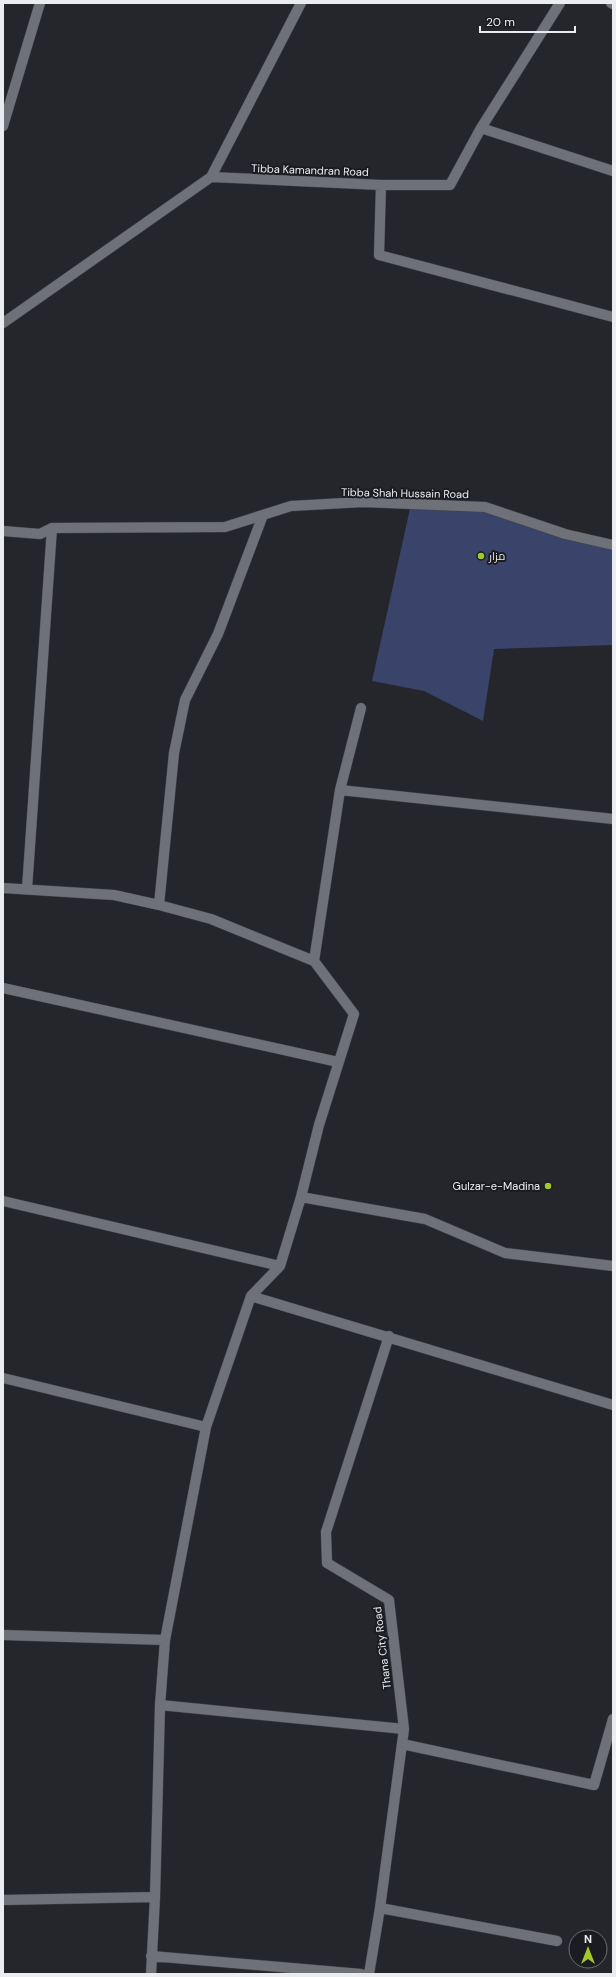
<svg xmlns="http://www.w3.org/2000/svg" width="616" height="1977" font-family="'DM Sans',Cairo,sans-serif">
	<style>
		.green { fill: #3a436a }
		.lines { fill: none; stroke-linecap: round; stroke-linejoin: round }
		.minor-casing { stroke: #424449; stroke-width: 11 }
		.minor { stroke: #6f7178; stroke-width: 10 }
		.poi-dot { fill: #a2c929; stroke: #1b1c22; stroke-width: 1.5 }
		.labels { text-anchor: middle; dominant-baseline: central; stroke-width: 4; stroke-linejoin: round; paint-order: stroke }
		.street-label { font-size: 11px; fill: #ebecf0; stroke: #1b1c22 }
		.poi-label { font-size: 11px; fill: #ebecf0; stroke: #1b1c22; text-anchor: start }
	</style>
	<rect width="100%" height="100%" fill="#24262c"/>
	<path class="green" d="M411 504 485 507 613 545V645L494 649 483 721 424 691 372 681Z"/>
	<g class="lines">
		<g class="minor-casing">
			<path id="minor" d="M611 3 613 4
				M3 126 40 3
				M481 128 613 171
				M211 177 301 3
				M381 185 379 255 613 317
				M3 323 211 177 381 185H450L481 128 560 3
				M3 531 40 534 52 528 225 527 291 506 363 502 485 507 565 534 613 545
				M340 790 613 819
				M3 888 114 895 159 905 211 919 314 961
				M27 889 52 528
				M159 905 174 753 185 700 218 634 263 515
				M3 988 338 1062
				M301 1197 425 1219 505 1253 613 1266
				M3 1201 280 1266
				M251 1296 613 1405
				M3 1378 206 1427
				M3 1635 165 1640
				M160 1705 404 1729
				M402 1744 594 1785 613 1719
				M3 1900 155 1897
				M380 1908 557 1941
				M151 1956 361 1974
				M151 1974 155 1897 160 1705 165 1640 206 1427 251 1296 280 1266 301 1197 319 1125 354 1014 314 961 340 790 361 708
				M369 1974 380 1908 404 1729 389 1600 327 1563 326 1532 389 1336"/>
		</g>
		<use href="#minor" class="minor"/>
	</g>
	<g class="poi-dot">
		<circle cx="481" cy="556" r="4"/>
		<circle cx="548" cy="1186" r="4"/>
	</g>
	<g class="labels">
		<g class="street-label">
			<text transform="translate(310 170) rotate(2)">Tibba Kamandran Road</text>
			<text transform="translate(405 493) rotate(1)">Tibba Shah Hussain Road</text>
			<text transform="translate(382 1648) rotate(-97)">Thana City Road</text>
		</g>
		<g class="poi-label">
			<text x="489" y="556">مزار</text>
			<text x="540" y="1186" text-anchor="end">Gulzar-e-Madina</text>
		</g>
	</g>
	<rect width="616" height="1977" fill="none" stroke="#ebecf0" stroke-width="8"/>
	<g transform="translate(588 1949)"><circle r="19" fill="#1b1c22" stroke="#6e6f74"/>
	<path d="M0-3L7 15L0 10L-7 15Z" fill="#a2c929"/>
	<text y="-6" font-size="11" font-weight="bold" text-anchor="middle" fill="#ebecf0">N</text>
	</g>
	<path d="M480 26v6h95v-6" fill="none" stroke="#ebecf0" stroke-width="2"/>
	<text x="486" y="26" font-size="12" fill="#ebecf0" stroke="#1b1c22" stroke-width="3" paint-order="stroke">20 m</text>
</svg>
